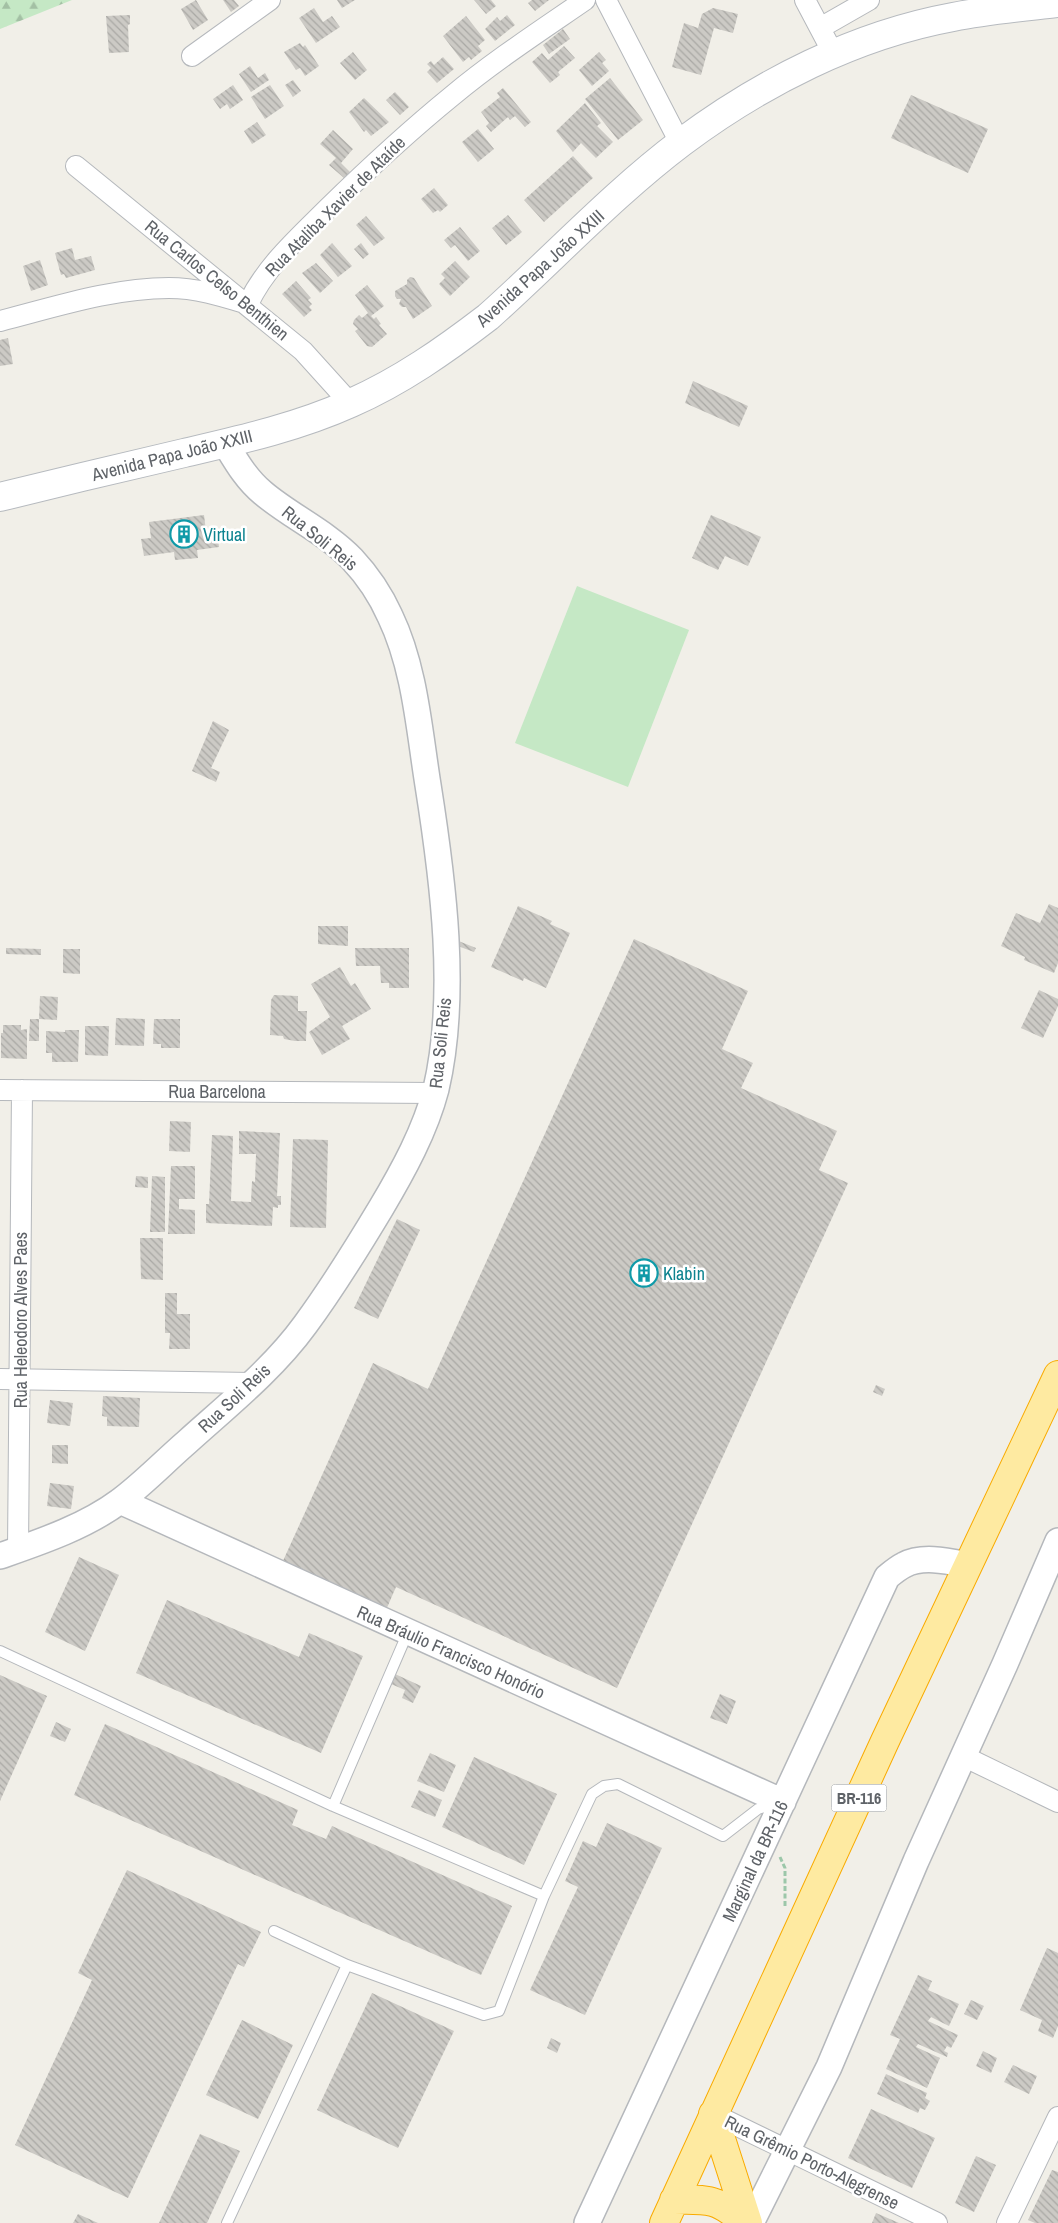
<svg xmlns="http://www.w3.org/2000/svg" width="1058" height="2223" font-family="'Archivo Narrow',sans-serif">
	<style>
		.forest { fill: url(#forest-firs) }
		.pitch { fill: #c5e8c5 }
		.building { fill: url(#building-back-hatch) }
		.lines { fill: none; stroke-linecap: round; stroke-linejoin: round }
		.service-casing { stroke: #b5b8bc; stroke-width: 12 }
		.minor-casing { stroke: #b5b8bc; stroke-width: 22 }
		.tertiary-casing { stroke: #b5b8bc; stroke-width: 28 }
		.secondary-casing { stroke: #b6babf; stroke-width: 30 }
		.trunk-casing { stroke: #f9ab00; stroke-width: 30 }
		.path { stroke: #9cc7a9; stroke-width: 3; stroke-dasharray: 5 2.5; stroke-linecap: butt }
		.service { stroke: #fff; stroke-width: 10 }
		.minor { stroke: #fff; stroke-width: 20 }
		.tertiary { stroke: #fff; stroke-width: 25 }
		.secondary { stroke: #fff; stroke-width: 28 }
		.trunk { stroke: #feeaa1; stroke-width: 28 }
		.labels { text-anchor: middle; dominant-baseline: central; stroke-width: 5; stroke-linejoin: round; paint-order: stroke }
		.shield { fill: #fff; stroke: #8f9295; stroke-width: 1 }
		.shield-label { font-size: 16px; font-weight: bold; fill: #5f6368 }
		.street-label { font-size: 18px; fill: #5f6368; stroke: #fff }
		.culture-label { font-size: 18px; fill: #0d838f; stroke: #fff; text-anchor: start }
	</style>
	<defs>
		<pattern id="forest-firs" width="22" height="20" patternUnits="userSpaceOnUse" patternTransform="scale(1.25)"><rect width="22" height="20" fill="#c5e8c5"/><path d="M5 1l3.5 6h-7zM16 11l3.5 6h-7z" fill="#a3c0a4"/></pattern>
		<pattern id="building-back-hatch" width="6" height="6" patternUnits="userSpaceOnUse" patternTransform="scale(1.25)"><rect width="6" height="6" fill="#cccac5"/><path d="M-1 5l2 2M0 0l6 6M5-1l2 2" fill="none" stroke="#a9a8a4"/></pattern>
	</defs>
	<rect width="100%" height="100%" fill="#f1efe8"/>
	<path class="forest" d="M0 0H72L0 29Z"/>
	<path class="pitch" d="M577 586 689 630 628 787 515 743Z"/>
	<path class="building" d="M196 0 208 20 193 30 181 9Z
		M223 0H234L239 6 231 12Z
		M337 0H355L342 8Z
		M474 0H491L496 6 486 14Z
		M532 0H549L535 11 528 3Z
		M314 8 323 22 332 16 340 27 316 43 299 18Z
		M713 8 738 14 733 33 714 28 701 75 672 67 684 23 698 28 702 14Z
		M130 15V24L128 25 129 52 109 53 106 16Z
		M507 15 515 25 495 41 485 29 497 17 500 21Z
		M466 16 485 40 478 46 482 51 471 60 469 57 463 62 443 36Z
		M563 29 570 39 549 54 543 45Z
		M300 43 303 47 305 45 319 66 305 76 300 68 296 70 284 52Z
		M564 46 575 58 558 72 560 75 550 83 532 62 542 53 548 60Z
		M353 52 367 70 355 80 340 63Z
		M599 52 606 60 602 63 609 71 592 86 579 70Z
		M443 57 454 69 437 83 427 72 431 68 427 64 431 61 434 65Z
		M250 66 258 78 265 73 269 80 251 92 239 74Z
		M610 78 643 120 618 140 585 99Z
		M293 80 301 91 293 97 285 85Z
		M233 85 243 100 230 109 227 104 220 109 213 99Z
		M270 85 284 106 265 119 251 97Z
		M503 88 531 122 525 127 515 116 510 120 508 117 491 132 486 126 489 123 481 112 500 97 497 93Z
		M395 92 409 107 400 115 386 100Z
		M911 95 988 129 968 173 891 138Z
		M364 98 389 122 371 136 366 130 364 132 349 112Z
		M585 103 601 123 597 126 613 142 596 158 581 143 573 152 556 131Z
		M257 122 266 135 252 144 244 131Z
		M478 129 494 149 478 162 462 142Z
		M333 130 353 149 341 163 350 172 344 178 329 165 336 158 320 144Z
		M573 156 593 178 544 222 524 200Z
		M434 188 448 205 440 212 438 210 433 213 421 199Z
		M508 215 522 232 506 245 492 228Z
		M366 216 385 238 374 246 356 225Z
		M460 227 480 251 468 261 455 245 451 248 444 240Z
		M332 243 352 266 338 277 320 255Z
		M361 243 369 254 363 259 354 249Z
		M72 248 75 260 91 256 95 270 66 278 64 274 61 275 55 253Z
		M40 260 48 285 31 291 23 266Z
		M455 261 470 277 450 296 439 284 445 278 441 274Z
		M316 263 333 281 320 293 302 273Z
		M410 277 414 278 432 306 413 319 406 307H402L399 304 401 299H397L395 296V291L407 284V280Z
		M296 281 311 298 308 300 312 304 309 307 312 310 304 317 282 294Z
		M367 285 384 306 371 316 374 319 376 317 381 324 379 325 387 334 372 347 367 346 355 331 358 329 353 324 354 320 359 315 362 318 368 313 355 295Z
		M8 338 13 364 0 366V340Z
		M693 381 748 406 739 427 685 403Z
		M204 515 206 531 217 529 219 547 197 550 198 558 175 560 174 552 144 556 141 539 151 538 149 522Z
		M711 515 761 537 748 566 725 556 718 570 692 558Z
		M213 721 229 730 211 768 220 772 216 782 192 771Z
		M1049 904 1058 908V963L1054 973 1024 960 1025 957 1001 946 1016 913 1040 923Z
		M518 906 552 921 550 924 570 933 546 988 524 978 523 981 491 967Z
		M318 926H348V946L318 944Z
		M634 939 748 991 722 1049 753 1063 741 1088 837 1131 819 1170 848 1183 617 1688 396 1587 386 1610 282 1563 373 1363 428 1389Z
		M456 940 476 948 474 952 455 945Z
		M6 948 41 949V955L6 954Z
		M355 948H409V988H389V983H381L380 966H356Z
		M63 949H80V974L63 973Z
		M340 967 351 986 355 983 371 1009 342 1026 350 1039 322 1055 309 1032 330 1017 311 984Z
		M1039 990 1058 999V1006L1043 1038 1021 1028Z
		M274 995 298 996V1011H307L306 1041H295L284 1039 283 1036 270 1035 271 1000Z
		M40 996 58 997 57 1020 39 1019Z
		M116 1018 145 1019 144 1046 115 1045Z
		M30 1019H39V1041H29Z
		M154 1019H180V1048H161V1044H153Z
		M3 1025H21V1030L27 1029V1059L1 1058V1033H3Z
		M85 1026H109L108 1056 85 1055Z
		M65 1030H79L78 1062H52V1053H46V1031L65 1032Z
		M170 1121 191 1122 190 1152 169 1151Z
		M239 1131 280 1133 277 1196H281V1205H278V1208L273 1207 272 1226 206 1223V1204H209L212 1135 233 1136 231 1201 251 1202 252 1181 255 1182 256 1154H239Z
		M293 1139 328 1140 326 1228 290 1227Z
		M171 1166H195V1199H179V1209L195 1210V1234H168Z
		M136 1176 148 1177V1188L135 1187Z
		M152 1176 165 1177V1232H150Z
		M397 1219 420 1230 378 1319 354 1308Z
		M140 1238H163V1280L141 1279Z
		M165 1293H177V1314H190V1349H169L170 1333H165Z
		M876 1385 885 1389 882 1396 873 1392Z
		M103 1396 140 1398 139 1427 107 1426V1417L102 1416Z
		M50 1400 73 1403 70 1426 47 1423Z
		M52 1445H68V1464L52 1463Z
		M50 1483 74 1486 71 1509 47 1506Z
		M79 1557 119 1575 85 1651 45 1632Z
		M167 1600 299 1657 309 1633 363 1656 321 1753 136 1673Z
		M395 1674 421 1686 413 1703 402 1698 405 1690 391 1684Z
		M0 1675 47 1696 0 1801Z
		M720 1694 736 1701 727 1724 710 1718Z
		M56 1722 71 1729 65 1742 50 1736Z
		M105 1724 298 1810 292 1825 326 1839 332 1826 512 1906 481 1975 74 1795Z
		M430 1753 456 1765 444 1792 417 1781Z
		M474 1757 557 1794 524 1865 442 1827Z
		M419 1790 442 1800 435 1817 411 1807Z
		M607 1823 662 1848 585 2015 530 1990 578 1887 565 1881 583 1841 596 1847Z
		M127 1870 261 1932 244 1967 238 1964 128 2198 15 2145 92 1980 78 1973Z
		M1047 1948 1058 1953V2026L1053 2038 1038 2031 1042 2020 1020 2010Z
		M918 1975 932 1981 928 1990 959 2004 949 2026 931 2017 928 2021 958 2035 951 2048 947 2046 944 2051 948 2053 947 2057 918 2044 916 2047 940 2058 927 2088 886 2069 900 2039 890 2035Z
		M372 1993 454 2031 398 2148 317 2110Z
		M971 2000 984 2006 977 2020 964 2014Z
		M242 2020 293 2045 258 2119 206 2095Z
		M551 2038 561 2043 557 2053 547 2048Z
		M983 2051 997 2058 991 2073 976 2066Z
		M1013 2065 1037 2076 1029 2094 1004 2082Z
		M886 2074 927 2093 925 2098 930 2101 925 2110 920 2108 918 2113 877 2094Z
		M871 2109 935 2138 912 2188 848 2158Z
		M200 2134 240 2151 207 2223H159Z
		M976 2156 996 2165 974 2212 955 2203Z
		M1052 2170 1058 2172V2223H1035L1028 2220Z
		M876 2213 899 2223H872Z
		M78 2214 98 2223H73Z"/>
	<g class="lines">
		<g class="service-casing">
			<path id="service" d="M0 1651 333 1806 544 1896
				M333 1806 408 1632
				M274 1931 347 1965 484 2015 499 2011 544 1896 592 1794 604 1786 618 1784 723 1836 758 1809 777 1803
				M227 2223 347 1965"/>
		</g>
		<g class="minor-casing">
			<path id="minor" d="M606 0 680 143
				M805 0 833 53
				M820 28 869 0
				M192 56 270 0
				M76 166 303 351 350 403
				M0 321C55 307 112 288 169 288 197 288 222 296 248 304 266 266 298 238 328 208 368 169 409 131 452 96 494 61 540 31 585 0
				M0 1090 435 1093
				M0 1379 252 1383
				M18 1550 22 1090
				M963 1756 1058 1802
				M713 2114 937 2223
				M1007 2223 1058 2117"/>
		</g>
		<g class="tertiary-casing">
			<path id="tertiary" d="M120 1501 783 1802
				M0 1556C40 1542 85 1527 120 1501 143 1484 165 1461 187 1442 228 1405 273 1369 305 1325 333 1287 357 1248 381 1208 403 1171 425 1131 436 1089 458 995 443 880 428 785 419 729 415 668 390 616 381 596 367 575 352 559 326 532 290 516 263 493 246 479 236 461 225 443
				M587 2223 887 1577C892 1573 898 1568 904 1565 922 1555 948 1561 968 1565
				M751 2223 829 2067 916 1861 1005 1664 1058 1541"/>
		</g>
		<g class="secondary-casing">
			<path id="secondary" d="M0 497C61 482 123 467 184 453 240 440 298 427 351 403 401 381 445 350 488 317 553 259 613 194 682 142 761 83 855 35 953 17 988 10 1023 7 1058 3"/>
		</g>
		<g class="trunk-casing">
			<path id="trunk" d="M713 2114 748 2223
				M674 2200C709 2199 719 2199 745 2223
				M664 2223 885 1741 1058 1375"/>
		</g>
		<path class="path" d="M780 1857 785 1868V1907"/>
		<use href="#service" class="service"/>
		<use href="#minor" class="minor"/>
		<use href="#tertiary" class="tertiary"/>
		<use href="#secondary" class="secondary"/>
		<use href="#trunk" class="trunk"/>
	</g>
	<defs>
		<g id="building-ring" transform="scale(1.4375)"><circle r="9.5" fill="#fff" stroke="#0f9aa8" stroke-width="1.5"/><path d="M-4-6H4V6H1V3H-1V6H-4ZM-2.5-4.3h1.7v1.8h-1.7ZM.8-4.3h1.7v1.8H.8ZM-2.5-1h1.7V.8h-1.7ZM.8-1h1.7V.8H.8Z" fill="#0f9aa8"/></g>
	</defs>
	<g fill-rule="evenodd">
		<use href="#building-ring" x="184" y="534"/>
		<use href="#building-ring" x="644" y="1273"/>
	</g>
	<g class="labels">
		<rect class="shield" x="831.5" y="1784.5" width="55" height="27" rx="4"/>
		<g class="shield-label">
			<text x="859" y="1798">BR-116</text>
		</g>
		<g class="street-label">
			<text transform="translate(335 206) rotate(-45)">Rua Ataliba Xavier de Ataíde</text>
			<text transform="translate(540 268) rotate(-42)">Avenida Papa João XXIII</text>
			<text transform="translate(217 280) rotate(39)">Rua Carlos Celso Benthien</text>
			<text transform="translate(172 455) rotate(-14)">Avenida Papa João XXIII</text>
			<text transform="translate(320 538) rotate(39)">Rua Soli Reis</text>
			<text transform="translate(440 1043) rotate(-84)">Rua Soli Reis</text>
			<text x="217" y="1091">Rua Barcelona</text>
			<text transform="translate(20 1320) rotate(-90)">Rua Heleodoro Alves Paes</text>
			<text transform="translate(234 1398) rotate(-43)">Rua Soli Reis</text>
			<text transform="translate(451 1652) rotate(24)">Rua Bráulio Francisco Honório</text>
			<text transform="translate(755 1861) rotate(-65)">Marginal da BR-116</text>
			<text transform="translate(812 2162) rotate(26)">Rua Grêmio Porto-Alegrense</text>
		</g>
		<g class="culture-label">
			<text x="203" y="534">Virtual</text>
			<text x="663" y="1273">Klabin</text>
		</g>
	</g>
</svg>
